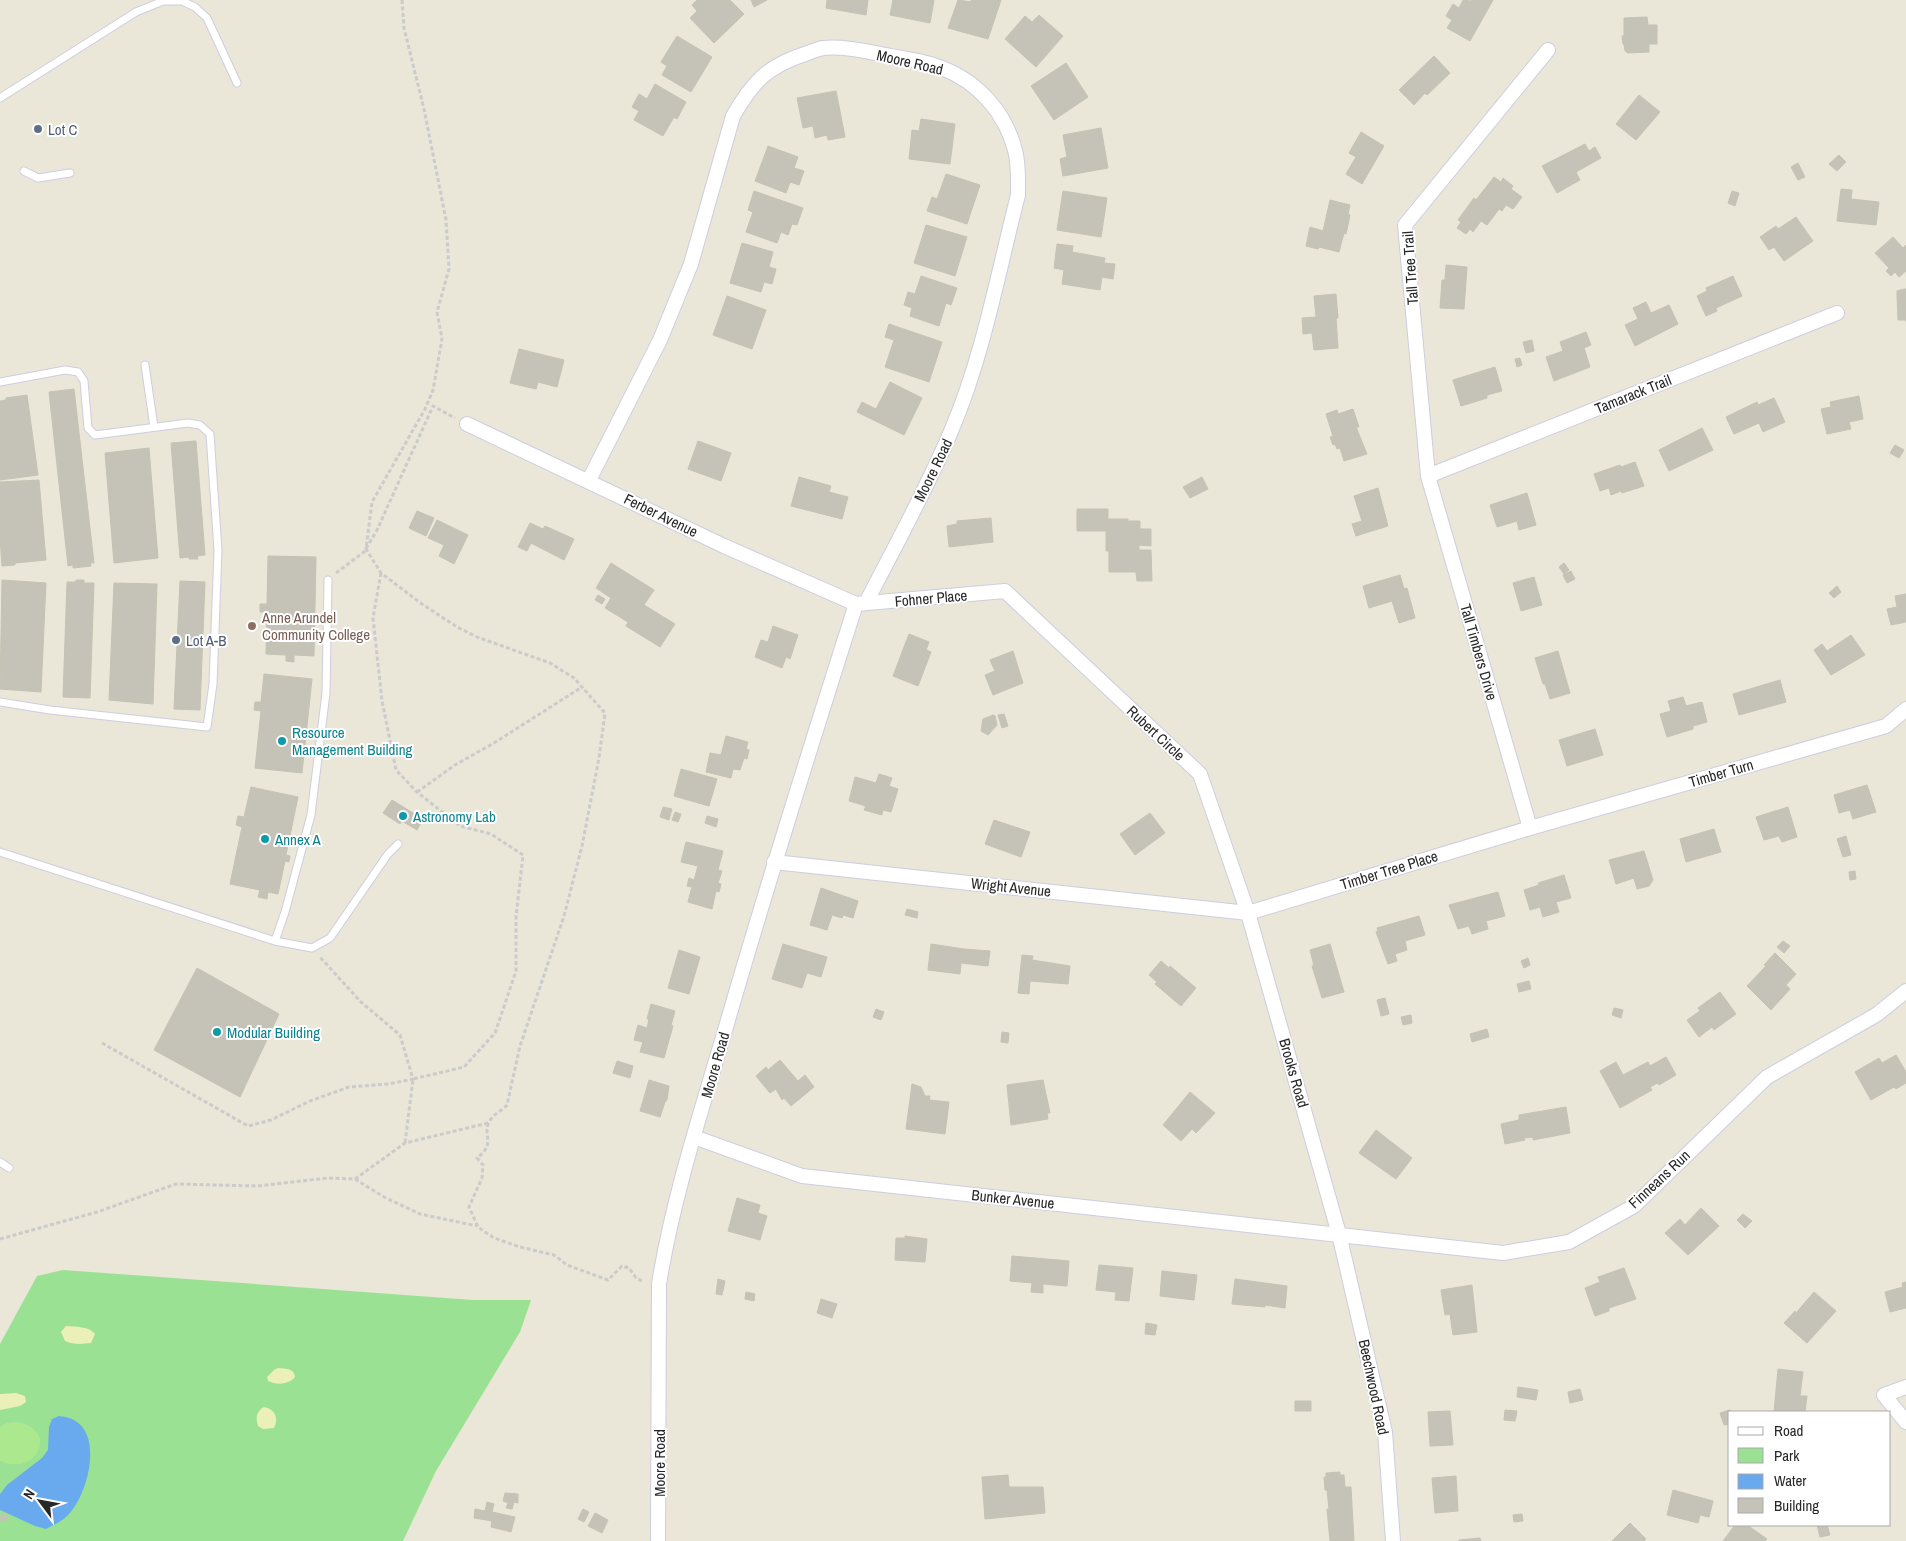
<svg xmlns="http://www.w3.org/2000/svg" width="1906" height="1541" font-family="'Archivo Narrow',sans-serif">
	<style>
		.green { fill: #9ae193 }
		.sand { fill: #ebf0b9 }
		.pitch { fill: #ace98e }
		.water { fill: #69a9ed }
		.building { fill: #c5c3b8; stroke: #c4c3b2 }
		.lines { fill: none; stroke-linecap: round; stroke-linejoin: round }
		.service-casing { stroke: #cecde0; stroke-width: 9 }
		.minor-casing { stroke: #cecde0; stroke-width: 16 }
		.path { stroke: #cbcbcb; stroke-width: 3; stroke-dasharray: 4 2.5; stroke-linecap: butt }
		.service { stroke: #fff; stroke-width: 7 }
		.minor { stroke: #fff; stroke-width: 14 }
		.service-dot { fill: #5c6f8a; stroke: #fff; stroke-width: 2 }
		.education-dot { fill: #8d6e63; stroke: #fff; stroke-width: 2 }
		.culture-dot { fill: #0f9aa8; stroke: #fff; stroke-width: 2 }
		.labels { text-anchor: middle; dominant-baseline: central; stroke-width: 4; stroke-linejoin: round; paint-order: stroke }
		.street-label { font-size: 15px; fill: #272727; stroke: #fff }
		.service-label { font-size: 15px; fill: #4e5e75; stroke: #fff; text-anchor: start }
		.education-label { font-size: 15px; fill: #785e54; stroke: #fff; text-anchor: start }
		.culture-label { font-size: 15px; fill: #0d838f; stroke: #fff; text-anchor: start }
	</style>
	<rect width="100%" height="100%" fill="#eae6d8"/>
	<path class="green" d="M63 1270 473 1300H531L520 1332 436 1471 403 1541H0V1344L37 1276Z"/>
	<path class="sand" d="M66 1326C76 1327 89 1326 95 1334L91 1343C82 1344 74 1345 65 1341L61 1332Z
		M278 1368C286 1369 294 1368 295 1377 288 1385 277 1385 268 1381L267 1377 274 1370Z
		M16 1393 25 1396 26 1402 20 1406 0 1410V1394Z
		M264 1407C275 1409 279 1418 274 1428L263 1429 258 1426C255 1418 257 1411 264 1407Z"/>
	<path class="pitch" d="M17 1422C60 1430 36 1477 0 1461V1427L7 1423Z"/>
	<path class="water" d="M59 1416C66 1417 72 1418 77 1422 103 1441 86 1499 66 1517 61 1522 53 1525 46 1529L35 1526 0 1510V1494L7 1485 42 1458 48 1450 49 1427 52 1419Z"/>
	<path class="building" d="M697 0H730L744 14 714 43 690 18 697 11 692 5Z
		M751 0H767L754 7Z
		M827 0H868L866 15 826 8Z
		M893 0H934L930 23 890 15Z
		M958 0 971 2V0H1001L988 39 948 28Z
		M1463 0 1471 1 1472 0H1493L1470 41 1447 28 1452 20 1446 16 1453 4 1459 8Z
		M1039 15 1063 36 1036 67 1005 39 1025 16 1032 22Z
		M1647 17 1648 25H1657V44H1649V52L1627 53V51H1625L1624 44H1623L1622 36H1624V18Z
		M677 36 712 57 691 92 662 75 667 66 661 62Z
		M1434 56 1450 73 1427 95 1425 93 1414 105 1399 90Z
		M1066 63 1088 97 1054 120 1031 86Z
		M655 84 686 102 677 119 674 117 663 136 634 120 639 111 632 107 639 94 647 99Z
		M836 91 845 137 828 140 827 135 815 138 813 126 803 128 797 98Z
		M1639 95 1660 112 1636 140 1616 124Z
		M921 119 955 124 950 164 909 159 912 130 919 131Z
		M1101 128 1108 168 1063 176 1060 159 1067 157 1063 135Z
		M1361 132 1384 146 1362 184 1346 174 1356 157 1349 153Z
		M1585 144 1589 151 1595 147 1601 158 1576 172 1580 180 1557 193 1542 166Z
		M768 146 798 157 794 168 804 171 799 185 790 182 786 193 755 181Z
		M1839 155 1846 162 1837 171 1829 164Z
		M1798 163 1805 177 1798 180 1791 167Z
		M946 174 980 185 967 224 927 211 932 197 937 199Z
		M1494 177 1501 182 1503 178 1513 186 1511 189 1522 197 1513 209 1506 205 1502 211 1499 209 1487 225 1481 221 1473 232 1470 229 1466 234 1457 228 1461 222 1458 220 1474 198 1476 200Z
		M1841 189 1852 190 1851 199 1879 202 1876 225 1837 221Z
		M754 191 803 208 797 225 792 224 788 235 781 232 777 243 746 232 753 212 748 210Z
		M1063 191 1107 198 1101 237 1057 230Z
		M1732 191 1739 193 1735 206 1728 203Z
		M1330 200 1350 205 1348 214 1350 215 1346 234 1344 233 1339 252 1319 247 1318 249 1306 246 1310 227 1323 231Z
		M1796 217 1813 241 1784 261 1774 247 1769 250 1760 237 1776 226 1778 229Z
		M926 225 967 237 955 276 914 263Z
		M1893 237 1903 248 1906 245V271L1899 277 1895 272 1891 276 1886 271 1889 268 1875 253Z
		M742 243 773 252 769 267 776 269 772 284 764 282 761 292 730 283Z
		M1057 244 1073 246 1072 252 1105 258 1104 263 1115 264 1113 279 1102 277 1100 290 1062 284 1064 270 1054 268Z
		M1446 265 1467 267 1464 309 1440 308 1442 280H1445Z
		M921 276 957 288 951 305 946 303 939 326 910 316 912 308 904 305 908 292 915 294Z
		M1733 276 1742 296 1716 308 1717 311 1706 316 1697 296 1707 291 1706 288Z
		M1904 289H1906V321H1905L1906 320H1898L1897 295V291Z
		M1336 294 1338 318H1336L1338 348 1314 350 1312 333 1303 334 1302 318 1316 317 1314 296Z
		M727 296 766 310 752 349 713 335Z
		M1646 302 1651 313 1669 305 1678 324 1635 346 1625 325 1638 319 1633 308Z
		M889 324 942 342 929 382 885 367 894 340 885 337Z
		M1586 332 1591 345 1584 348 1590 367 1554 381 1546 357 1563 351 1560 342Z
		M1532 340 1534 351 1526 353 1523 342Z
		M519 349 564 360 557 387 538 382 536 389 510 383Z
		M1520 358 1522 365 1517 367 1515 359Z
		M1495 367 1502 391 1487 395V398L1461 406 1453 380Z
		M890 382 922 398 904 435 857 412 862 402 876 409Z
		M74 389 94 563H90L91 566 73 568V565L68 566 49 392Z
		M27 395 38 475 0 480V401L6 400V398Z
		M1859 396 1863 419 1849 422 1851 429 1827 434 1821 409 1831 407 1830 402Z
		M1774 398 1785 422 1763 432 1759 423 1734 434 1726 417 1757 402 1758 405Z
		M1353 409 1359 427H1356L1367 454 1344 461 1340 448 1337 449 1335 444 1333 445 1330 437 1333 436 1326 414 1337 410 1338 414Z
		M1702 428 1713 450 1669 471 1659 450Z
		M196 441 205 555 197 556 198 559H189V557L180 558 171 443Z
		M698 441 731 453 721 481 688 469Z
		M1895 445 1904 450 1899 458 1890 453Z
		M149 448 158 558 114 563 105 453Z
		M1635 462 1644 486 1622 493 1621 491 1611 495 1609 488 1600 491 1594 474 1620 465 1621 467Z
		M799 477 831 486 829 492 848 497 842 519 791 506Z
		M1202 477 1208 489 1190 498 1183 487Z
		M39 480 46 560 15 563V565L2 566 0 538V482Z
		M1378 488 1388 526 1356 536 1352 524 1362 521 1354 496Z
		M1527 493 1536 525 1519 530 1517 521 1497 527 1490 505Z
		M1077 509H1108V519H1128V521H1140V529H1151V546L1139 545V550H1151L1152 581H1137L1136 572H1109V551H1106V531H1077Z
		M417 511 434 518 426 536 409 528Z
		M991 518 993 542 949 547 947 526 957 524V521Z
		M437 520 468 535 454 564 439 556 444 545 428 538Z
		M530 523 543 529 545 526 574 539 564 560 531 543 527 551 518 547Z
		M268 556 316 557 314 656 294 655V662L286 661V655L266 654 267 612H260V604H267Z
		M611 563 654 590 644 605 675 624 660 647 626 626 628 622 605 608 611 598 596 588Z
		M1564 563 1569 570 1564 574 1559 567Z
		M1571 571 1575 579 1567 583 1563 575Z
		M1400 575 1404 589 1407 588 1415 618 1399 623 1392 601 1369 608 1363 586Z
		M1534 577 1542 605 1521 611 1513 583Z
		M2 580 46 583 41 692 0 689Z
		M76 580H84V583H94L90 698 63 697 67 582H76Z
		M180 581 205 582 200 710 174 709Z
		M114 583 157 584 153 704 109 700Z
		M1837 586 1841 592 1834 598 1829 593Z
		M1906 594V622L1891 625 1887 609 1897 607 1895 596Z
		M598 595 605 599 602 604 595 600Z
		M773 626 798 635 790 659 786 657 782 668 755 657 761 640 768 642Z
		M909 634 929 642 926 650 931 652 918 686 893 676Z
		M1851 635 1865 655 1831 675 1814 650 1822 644 1827 651Z
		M1013 651 1023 683 993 695 985 675 995 671 990 660Z
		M1558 651 1570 693 1550 699 1545 684H1543L1535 658Z
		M264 674 312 679 302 773 255 768 261 711 254 710 255 702H261Z
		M1780 680 1786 702 1739 715 1733 694Z
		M1683 697 1686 706 1702 702 1707 722 1693 726V729L1667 737 1660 714 1671 711 1668 701Z
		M1004 714 1008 726 1002 728 998 715Z
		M993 715 995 716 997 725 988 735 981 731 983 719Z
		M1595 729 1603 755 1567 766 1559 740Z
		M726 736 748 742 746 749 749 750 747 759 744 758 740 770 733 769 731 778 706 772 710 753 721 755Z
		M681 769 717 779 709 806 674 796Z
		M879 774 892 778 889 786 898 789 891 812 883 810 882 815 864 810 866 806 849 801 855 777 876 783Z
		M1867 785 1876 812 1853 819 1850 810 1839 813 1834 795Z
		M251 787 298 797 286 855 290 856 289 862 285 861 278 894 268 892 267 899 258 897 260 890 230 884 242 827 236 825 238 816 244 817Z
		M392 800 423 819 417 830 402 821 400 824 383 813Z
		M663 807 672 809 669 820 660 817Z
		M1788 807 1797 837 1782 842 1779 836 1764 840 1756 817Z
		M675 812 681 814 678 822 672 820Z
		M1150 813 1165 833 1135 855 1120 834Z
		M707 816 718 819 716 827 705 823Z
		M994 820 1030 832 1021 857 985 844Z
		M1714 829 1721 852 1686 862 1680 839Z
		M1846 836 1851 855 1843 857 1837 839Z
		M686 842 723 851 718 870 722 871 718 883 721 884 719 892 716 891 712 909 688 902 692 887 687 886 689 878 694 880 698 866 681 862Z
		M1644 851 1653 880 1649 886 1637 889 1634 878 1616 884 1609 860Z
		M1855 871 1856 879 1850 880 1849 872Z
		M1564 875 1571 898 1556 902 1559 912 1543 917 1540 907 1530 910 1524 890 1539 885 1538 883Z
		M821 888 858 901 853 918 843 915 842 918 832 915 827 930 810 925Z
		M1498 892 1505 916 1486 921 1488 929 1472 934 1469 926 1458 929 1449 905Z
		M907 909 918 912 917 918 905 915Z
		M1419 916 1425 935 1405 941 1407 950 1395 954 1397 961 1388 964 1376 932 1378 931 1377 928Z
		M1783 941 1790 946 1784 953 1777 947Z
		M783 944 827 957 821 977 807 973 802 988 772 979Z
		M931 944 964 949 990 951 988 966 961 963 960 974 928 970Z
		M1330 944 1344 992 1322 998 1312 966H1314L1310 950Z
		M679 950 700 957 689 994 668 988Z
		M1775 953 1796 974 1786 985 1790 989 1771 1010 1747 986 1766 966 1764 965Z
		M1022 955 1033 956 1032 960 1070 966 1068 984 1030 981 1029 994 1018 993Z
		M1528 958 1530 965 1524 968 1521 961Z
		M1161 961 1169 968 1170 966 1196 988 1181 1006 1155 984 1157 982 1149 975Z
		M197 968 279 1014 240 1097 154 1050Z
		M1529 981 1531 989 1519 992 1517 984Z
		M1720 992 1736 1014 1714 1030 1712 1027 1699 1037 1687 1020 1700 1011 1698 1008Z
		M1385 998 1389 1014 1381 1016 1377 1000Z
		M651 1004 675 1011 671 1025 673 1026 664 1058 640 1052 643 1042 634 1040 638 1025 647 1028 649 1019H647Z
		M1614 1008 1623 1010 1621 1018 1612 1015Z
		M876 1009 884 1012 881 1020 873 1017Z
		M1411 1015 1412 1023 1403 1025 1401 1017Z
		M1487 1029 1489 1037 1472 1042 1470 1034Z
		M1002 1032 1009 1033 1008 1043 1001 1042Z
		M1896 1055 1906 1072V1083L1896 1089 1894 1087 1871 1100 1855 1072 1879 1058 1882 1063Z
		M1666 1057 1676 1075 1659 1085 1658 1083 1650 1087 1652 1090 1620 1108 1600 1071 1616 1062 1623 1075 1648 1062 1650 1066Z
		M780 1060 798 1081 805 1075 814 1087 791 1106 784 1098 782 1100 776 1089 770 1093 756 1076 766 1067 768 1070Z
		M617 1061 633 1066 630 1078 613 1073Z
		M649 1080 669 1086 667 1100 665 1102 660 1117 640 1111Z
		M1043 1080 1050 1113H1047L1048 1119 1011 1125 1007 1085Z
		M912 1084 921 1087 925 1096H930L929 1100 949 1102 945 1134 906 1129Z
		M1190 1092 1215 1113 1196 1133 1192 1129 1181 1141 1163 1125Z
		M1566 1107 1570 1133 1533 1140V1137L1524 1138 1525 1140 1505 1144 1501 1124 1519 1120V1115Z
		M1376 1130 1412 1158 1396 1179 1359 1153Z
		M737 1198 760 1205 758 1213 767 1216 760 1240 728 1231Z
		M1701 1208 1719 1226 1688 1255 1665 1233 1680 1219 1685 1225Z
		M1743 1214 1752 1221 1745 1228 1737 1220Z
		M905 1236 927 1239 925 1262 895 1260 896 1238H905Z
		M1012 1256 1069 1261 1067 1286 1043 1284V1293L1031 1292 1032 1283 1010 1281Z
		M1099 1265 1133 1268 1129 1301 1115 1300 1116 1292 1096 1290Z
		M1624 1268 1636 1299 1609 1308V1311L1595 1316 1585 1288 1600 1282 1598 1277Z
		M1162 1271 1197 1275 1194 1300 1160 1296Z
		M718 1279 725 1281 722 1295 716 1294Z
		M1235 1279 1287 1286 1285 1308 1265 1305V1307L1232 1304Z
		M1906 1282V1308L1890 1312 1885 1292 1903 1287 1902 1283Z
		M1472 1285 1477 1332 1453 1335 1450 1314 1445 1315 1441 1290Z
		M746 1292 755 1294 754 1301 745 1299Z
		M1814 1292 1836 1311 1807 1343 1784 1323 1795 1311 1796 1313Z
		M821 1299 837 1304 832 1318 817 1313Z
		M1146 1323 1157 1325 1155 1335 1145 1334Z
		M1778 1369 1803 1372 1800 1396H1807L1805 1412H1774Z
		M1518 1387 1538 1390 1536 1400 1517 1397Z
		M1580 1389 1583 1400 1570 1403 1568 1392Z
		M1295 1401H1311V1411H1295Z
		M1505 1410 1517 1411 1515 1421 1504 1420Z
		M1730 1410V1424L1724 1425 1720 1413Z
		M1450 1411 1453 1445 1430 1446 1428 1412Z
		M1340 1472V1475H1344L1345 1487H1351L1354 1541H1330L1327 1509H1329L1327 1490H1325L1324 1477H1326V1473Z
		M1008 1475 1009 1487H1043L1045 1513 985 1519 982 1477Z
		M1456 1476 1458 1511 1435 1513 1432 1478Z
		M1673 1490 1713 1501 1709 1517 1700 1515 1698 1523 1667 1515Z
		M505 1493 518 1494V1503L514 1502 512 1509 506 1508 508 1503 503 1501Z
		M487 1502 494 1504 492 1512 515 1517 511 1532 491 1527 492 1521 474 1518 475 1509 485 1511Z
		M583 1509 589 1512 584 1522 578 1519Z
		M2 1513 8 1516 5 1522 0 1520Z
		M595 1513 608 1520 602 1533 588 1526Z
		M1522 1514 1523 1521 1514 1522 1513 1515Z
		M1630 1523 1646 1539 1644 1541H1612Z
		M1735 1525H1747L1767 1539 1765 1541H1723Z
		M1817 1525H1827L1830 1535 1820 1537Z
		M1480 1538 1481 1541H1459V1540Z"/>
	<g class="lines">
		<g class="service-casing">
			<path id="service" d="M0 98 136 12 163 1H182L195 7 207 18 237 83
				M24 171 38 178 70 173
				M145 365 154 427
				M0 382 65 370 78 372 84 381 88 428 95 435 188 423 200 425 210 434 218 550 213 684 207 727 50 710 0 702
				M0 852 275 941 285 912 311 815 326 693 328 580
				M275 941 312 948 330 938 388 854 398 844
				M0 1162 9 1168"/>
		</g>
		<g class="minor-casing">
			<path id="minor" d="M467 424 724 546 856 604 1005 591 1200 774 1248 913 1339 1234 1385 1432 1393 1541
				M1428 476 1837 313
				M589 480 660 340 691 264 733 116C752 83 767 66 805 54 811 52 817 49 823 48 845 46 869 52 891 56 908 59 926 61 942 68 978 82 1005 112 1015 150 1019 165 1018 180 1018 195 998 273 983 356 952 429 927 489 895 546 866 603
				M1530 828 1428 476 1405 225 1548 50
				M774 862 1248 913 1530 828 1886 726 1906 709
				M694 1137 802 1176 1503 1253 1569 1242 1634 1206 1767 1077 1876 1015 1906 991
				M1906 1387 1884 1395 1906 1422
				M658 1541 659 1284C673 1197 701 1112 726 1027 767 885 811 745 856 604"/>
		</g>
		<path class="path" d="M402 0 404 28 424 109 446 220 449 269 437 312 442 339 433 390 425 409 372 502 366 549 381 573 422 604 457 627 477 637 550 663 574 678 605 713 599 758 582 846 564 916 520 1046 507 1105C502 1111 493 1114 489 1122 482 1137 497 1142 477 1158L483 1165 482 1178 469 1207 478 1227 494 1238 520 1247 554 1255 567 1265 608 1280 622 1266 629 1268 636 1278 644 1282
			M336 573 364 552 377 530 433 406 455 418
			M381 573 373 618 382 701 396 770 417 792 460 826 491 834 523 855 516 917V971L495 1033 464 1067 413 1079 405 1143
			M417 792 455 765 494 743 582 687
			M102 1043 248 1126 271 1120 310 1101 349 1087 389 1084 413 1079 400 1035 361 1002 319 956
			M355 1179 405 1143 488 1123
			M0 1239 97 1212 176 1184 257 1186 328 1178 355 1179 384 1197 420 1214 477 1226"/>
		<use href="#service" class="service"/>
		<use href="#minor" class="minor"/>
	</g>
	<g class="service-dot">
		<circle cx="38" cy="129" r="5"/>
		<circle cx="176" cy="640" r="5"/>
	</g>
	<circle class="education-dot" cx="252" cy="626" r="5"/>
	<g class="culture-dot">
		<circle cx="282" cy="741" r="5"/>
		<circle cx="403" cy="816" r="5"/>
		<circle cx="265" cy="839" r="5"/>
		<circle cx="217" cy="1032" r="5"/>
	</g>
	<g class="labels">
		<g class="street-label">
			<text transform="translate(910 62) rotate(13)">Moore Road</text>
			<text transform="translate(1410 268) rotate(-94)">Tall Tree Trail</text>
			<text transform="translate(1633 394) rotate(-22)">Tamarack Trail</text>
			<text transform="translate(933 470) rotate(-64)">Moore Road</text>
			<text transform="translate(661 515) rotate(26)">Ferber Avenue</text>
			<text transform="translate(931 598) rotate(-5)">Fohner Place</text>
			<text transform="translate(1479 652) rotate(74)">Tall Timbers Drive</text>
			<text transform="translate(1156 733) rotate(43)">Rubert Circle</text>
			<text transform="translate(1721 773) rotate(-16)">Timber Turn</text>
			<text transform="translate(1389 870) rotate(-17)">Timber Tree Place</text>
			<text transform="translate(1011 887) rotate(6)">Wright Avenue</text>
			<text transform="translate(715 1065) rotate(-74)">Moore Road</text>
			<text transform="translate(1294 1073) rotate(74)">Brooks Road</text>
			<text transform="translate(1659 1179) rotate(-43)">Finneans Run</text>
			<text transform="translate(1013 1199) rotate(6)">Bunker Avenue</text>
			<text transform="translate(1374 1387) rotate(78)">Beechwood Road</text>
			<text transform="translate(659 1463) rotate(-90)">Moore Road</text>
		</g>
		<g class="service-label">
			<text x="48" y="129">Lot C</text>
			<text x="186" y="640">Lot A-B</text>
		</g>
		<g class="education-label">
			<text x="262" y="617">Anne Arundel<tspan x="262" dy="17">Community College</tspan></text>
		</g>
		<g class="culture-label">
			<text x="292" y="732">Resource<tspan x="292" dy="17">Management Building</tspan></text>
			<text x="413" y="816">Astronomy Lab</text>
			<text x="275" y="839">Annex A</text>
			<text x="227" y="1032">Modular Building</text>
		</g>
	</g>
	<rect x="1728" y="1411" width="162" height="115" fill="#ffffff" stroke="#a9a9a9"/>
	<rect x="1738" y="1427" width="25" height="8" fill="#ffffff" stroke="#a9a9a9"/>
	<text x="1774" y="1436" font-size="15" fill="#272727">Road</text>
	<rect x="1738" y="1448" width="25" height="15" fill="#9ae193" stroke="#a9a9a9"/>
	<text x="1774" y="1461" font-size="15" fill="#272727">Park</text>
	<rect x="1738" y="1474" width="25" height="15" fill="#69a9ed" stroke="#a9a9a9"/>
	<text x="1774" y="1486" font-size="15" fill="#272727">Water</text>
	<rect x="1738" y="1498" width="25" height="15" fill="#c5c3b8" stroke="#a9a9a9"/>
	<text x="1774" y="1511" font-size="15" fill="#272727">Building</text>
	<g transform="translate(40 1501) rotate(302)" stroke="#ffffff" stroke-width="4" paint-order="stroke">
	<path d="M0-4L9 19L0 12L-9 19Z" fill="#272727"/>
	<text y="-8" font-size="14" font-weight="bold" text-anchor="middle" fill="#272727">N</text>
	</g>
</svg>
